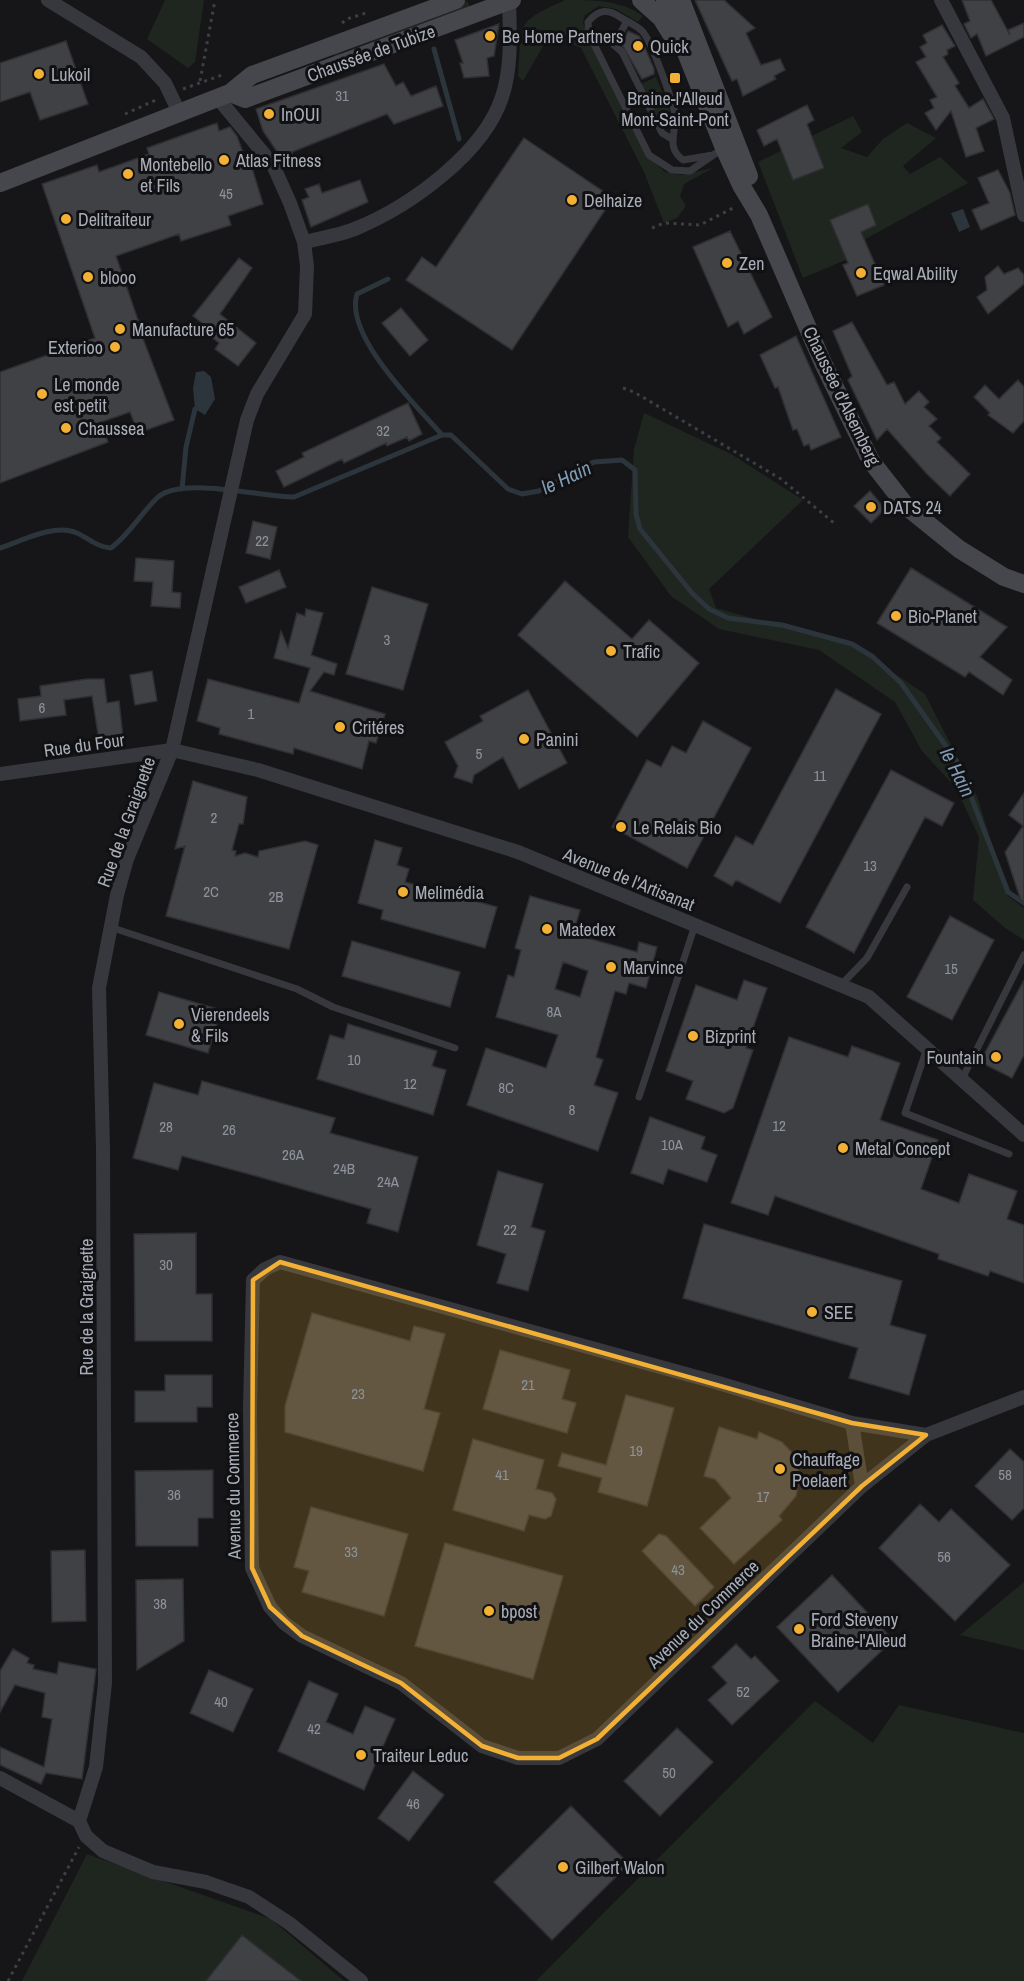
<svg xmlns="http://www.w3.org/2000/svg" width="1024" height="1981" font-family="'Archivo Narrow',sans-serif">
	<style>
		.green { fill: #1e261f }
		.water { fill: #2c353c }
		.lines { fill: none; stroke-linecap: round; stroke-linejoin: round }
		.stream { stroke: #2c353c; stroke-width: 5 }
		.building { fill: #404145; stroke: #303034; stroke-width: 1.5; fill-rule: evenodd }
		.path { stroke: #3d3f44; stroke-width: 3; stroke-dasharray: 3 4.5; stroke-linecap: butt }
		.service { stroke: #37383d; stroke-width: 7 }
		.minor { stroke: #37383d; stroke-width: 14 }
		.secondary { stroke: #45474d; stroke-width: 18 }
		.marked { fill: #f2b134; fill-opacity: 0.2; stroke: #f2b134; stroke-width: 4.5; stroke-linejoin: round }
		.poi-dot { fill: #f2b134; stroke: #111113; stroke-width: 2 }
		.labels { text-anchor: middle; dominant-baseline: central; stroke-width: 6; stroke-linejoin: round; paint-order: stroke }
		.number-label { font-size: 15px; fill: #8e929b }
		.poi-label { font-size: 18px; fill: #a8adb8; stroke: #111113; text-anchor: start }
		.street-label { font-size: 18px; fill: #a8adb8; stroke: #111113 }
		.water-label { font-size: 20px; font-style: italic; fill: #7f9bb3; stroke: #111113 }
	</style>
	<rect width="100%" height="100%" fill="#161618"/>
	<path class="green" d="M165 0H204L195 62 188 68 147 39Z
		M565 0C594 0 621 0 643 16L638 22 616 9 599 6 585 15 583 23 646 154 665 172 681 175 713 168 684 184 680 196 686 206 677 218 664 223 644 172 581 48 549 36 523 81 518 76C523 21 513 24 565 0Z
		M467 1 470 7 345 51 332 58 341 46Z
		M656 77 670 111 665 118 656 117 641 84Z
		M853 116 862 132 841 148 867 157 883 139 907 123 936 138 903 166 910 174 940 157 968 183 858 243 862 253 803 278 758 162Z
		M644 413 731 454 803 500 709 589 716 608 855 647 925 694 977 796 1008 896 1024 908V940L1005 928 973 900 979 837 956 788 922 751 895 702 819 650 719 629 671 596 628 537 634 449Z
		M1024 1582V1650L960 1635Z
		M815 1701 873 1743 899 1705 1024 1733V1981H536Z
		M87 1854 271 1919 344 1981H22Z"/>
	<path class="water" d="M963 209 970 227 959 232 951 213Z
		M204 371 211 377 215 399 205 415 195 409 193 388 196 372Z"/>
	<g class="lines">
		<path class="stream" d="M434 49 459 139
			M388 279 357 294C344 336 417 406 442 435
			M182 489 186 447 195 409
			M0 548C22 541 54 523 77 533 90 539 97 547 111 548 130 534 141 513 158 497 182 476 261 497 294 497L442 435H451L508 489 522 494 539 491 594 462 622 460 635 470 636 514 640 529 692 593 709 609 728 618 782 625 852 644 873 657 901 683 958 763 1008 892 1024 903"/>
	</g>
	<path class="building" d="M695 0H724L755 28 746 33 761 65 780 59 785 70 774 76 776 79 743 96 737 79 732 81Z
		M962 0H991L1010 35 1008 30 1024 23V37L986 56 977 34 971 38 964 24 970 21Z
		M499 24 494 56 487 58 489 76 464 78 460 63H463L455 40Z
		M942 25 955 46 947 50 948 54 943 57 959 83 955 86 969 108 983 99 994 119 976 128 984 151 966 157 951 111 936 130 925 113 934 108 930 100 937 97 916 62 926 57 920 47 927 43 923 35Z
		M628 31 639 36 642 41 654 69V74L642 79 622 45Z
		M66 41 88 104 40 120 30 92 0 102V63Z
		M384 64 396 86 403 82 411 96 436 86 443 106 394 124 387 114 292 152 293 155 282 159 263 131 256 109Z
		M807 105 814 120 807 124 824 168 793 180 777 139 764 146 757 130Z
		M217 123 219 131 230 127 237 136 249 169 252 168 263 204 228 216 231 225 181 241 179 234 116 256 138 320 145 322 150 336H142L174 420 138 433 130 412 101 422 108 442 0 483V372L95 338 42 184 97 165 99 172 127 162 149 154 147 148Z
		M524 138 613 198 512 350 406 280 422 257 436 267Z
		M998 170 1010 193 1015 215 981 230 972 210 989 203 978 178Z
		M360 180 368 202 311 227 302 200 309 197 305 189 319 184 322 193Z
		M868 204 876 225 861 232 884 285 857 296 843 265 848 263 830 220Z
		M730 231 772 317 744 334 738 321 728 327 693 247Z
		M239 258 252 268 220 314 256 343 238 366 215 349 219 343 204 331 207 327 193 316Z
		M998 266 1004 274 1018 268 1024 275V284L988 314 977 297 987 290 985 277Z
		M401 308 428 340 410 356 382 323Z
		M852 322 887 385 894 382 905 404 919 391 929 402 924 407 937 419 929 426 941 438 937 442 970 474 950 496 927 474 887 429 877 440 848 380 852 376 833 331Z
		M796 336 841 437 811 450 809 444 804 446 797 429 793 430 778 387 775 388 760 355Z
		M1018 380 1024 387V421L1013 433 988 415 990 413 974 397 985 385 999 399Z
		M408 403 422 434 409 441 407 437 387 446 386 443 344 463 342 459 284 487 276 471 304 457 302 453Z
		M870 491 885 509 871 523 854 506Z
		M253 521 277 527 270 559 246 553Z
		M136 558 174 561 172 592 181 593 180 608 151 606 153 582 134 581Z
		M911 568 1007 627 980 657 1012 680 1003 695 969 672 965 677 877 623Z
		M279 570 286 587 246 603 239 587Z
		M565 581 632 639 649 620 699 663 637 737 518 635Z
		M372 587 428 604 403 690 346 674Z
		M306 609 323 613 311 655 337 664 334 675 324 672 310 691 385 714 376 743 369 741 362 769 294 748 293 754 219 734 220 728 197 721 208 679 299 703 310 668 274 658 281 631 288 648 297 613 305 616Z
		M152 671 157 701 135 705 130 675Z
		M87 679H104L107 703 119 701 123 737 99 740 92 696 64 700 66 715 20 721 18 699 41 696 40 686Z
		M836 689 881 714 780 903 736 880 732 886 714 876 736 836 753 845Z
		M528 690 567 763 519 789 503 757 474 775 472 783 454 777 458 766 445 742 483 721 480 716Z
		M703 721 751 748 687 868 612 827 647 760 661 767 672 746 686 753Z
		M891 770 954 803 942 826 925 817 854 953 806 927Z
		M193 781 247 797 243 824H239L232 850 236 851 235 856 245 853 258 857 259 851 305 841 318 845 289 949 166 916 185 846 175 849Z
		M1024 793V901H1021L1005 852 1023 826 1009 815Z
		M375 840 402 848 397 865 409 869 405 882 497 907 485 948 381 919 383 910 358 903Z
		M530 896 580 910 573 934 637 952 639 942 657 947 646 988 629 983 626 994 615 991 596 1057 603 1060 594 1085 618 1093 598 1151 467 1105 486 1048 546 1068 558 1035 496 1017 508 975 514 977 521 950 515 948ZM563 962 588 971 580 997 555 989Z
		M950 916 994 940 952 1020 907 997Z
		M352 941 460 972 450 1007 342 976Z
		M744 980 767 988 746 1048 753 1050 733 1108 724 1113 686 1099 693 1081 666 1071 696 985 737 1000Z
		M1024 980V1055L1012 1078 980 1062Z
		M159 992 221 1010 208 1053 146 1035Z
		M348 1024 437 1051 432 1066 446 1070 433 1115 317 1079 330 1035 344 1039Z
		M789 1037 848 1057 852 1046 900 1063 880 1120 938 1140 921 1189 959 1203 969 1174 1017 1191 1007 1219 1024 1225V1283L990 1271 988 1276 938 1259 939 1254 775 1196 768 1215 731 1203Z
		M202 1081 335 1118 330 1133 418 1157 398 1232 367 1223 371 1209 256 1176 182 1156 178 1170 133 1158 154 1083 198 1095Z
		M650 1117 705 1137 701 1149 717 1155 707 1182 668 1169 663 1184 631 1173Z
		M498 1171 543 1184 531 1227 545 1231 528 1291 497 1283 506 1254 477 1245Z
		M704 1224 902 1281 890 1325 926 1335 909 1395 849 1378 858 1348 683 1298Z
		M196 1233V1294H212V1341H135L134 1234Z
		M312 1313 410 1341 414 1326 445 1334 424 1409 440 1413 423 1471 285 1432V1406Z
		M500 1350 570 1370 562 1399 576 1403 567 1433 483 1409Z
		M165 1375H212V1407H197V1422H135V1391H165Z
		M626 1395 674 1408 647 1506 598 1492 602 1478 558 1466 562 1453 606 1465Z
		M719 1427 757 1439 759 1432 782 1442 793 1454 800 1475 796 1496 779 1516 782 1520 734 1564 700 1528 731 1498 715 1479 704 1476Z
		M473 1439 544 1460 536 1489 552 1493 556 1499 551 1516 545 1519 529 1515 524 1531 453 1510Z
		M1010 1449 1024 1462V1508L1012 1520 975 1486Z
		M213 1470V1518H198V1546H136L135 1471Z
		M920 1504 939 1522 951 1509 1010 1565 955 1621 879 1548Z
		M311 1507 408 1534 384 1616 302 1592 309 1571 294 1567Z
		M659 1534 666 1536 714 1587 695 1606 642 1551Z
		M445 1543 563 1576 533 1679 415 1646Z
		M85 1550 86 1621 52 1622 51 1551Z
		M832 1575 893 1640 838 1692 777 1627Z
		M183 1579 184 1641 137 1670 136 1580Z
		M736 1644 751 1659 755 1656 779 1681 732 1725 708 1700 727 1683 712 1667Z
		M13 1649 29 1658 27 1663 34 1665 33 1669 57 1674 59 1662 96 1669 82 1779 46 1773 41 1784 0 1765V1747L44 1767 52 1719 42 1717 45 1693 15 1685 0 1712V1671Z
		M209 1670 253 1689 233 1732 190 1713Z
		M309 1681 338 1694 326 1722 353 1734 365 1706 395 1719 364 1790 278 1751Z
		M677 1728 713 1762 660 1816 624 1781Z
		M413 1771 444 1795 409 1841 378 1818Z
		M571 1806 629 1864 552 1940 494 1882Z
		M242 1935 275 1961 301 1981H206Z"/>
	<g class="lines">
		<path class="path" d="M342 23 347 19 369 12
			M200 81 215 0
			M183 89 222 75
			M125 114 158 99
			M652 228 664 223 700 225 735 207
			M623 388 634 392 781 479 834 523
			M8 1981 79 1847"/>
		<path class="service" d="M627 21 614 45 622 52 662 133 672 139
			M713 155 683 160C665 147 677 132 675 114 672 99 652 43 643 32 638 26 626 21 620 17 607 8 598 10 588 22L589 34 649 155 672 170 690 171 722 149
			M110 927 297 989 333 1007 455 1048
			M841 985 867 958 907 887
			M927 1048 905 1113 1009 1154
			M962 1079 1024 955
			M639 1097 695 925"/>
		<path class="minor" d="M48 0 141 57 165 83 180 114
			M941 0 1003 118 1024 215
			M304 242C321 238 341 235 357 228 410 206 484 153 502 97 512 68 510 31 509 1
			M0 774 172 750 258 770 518 852 869 997 1024 1135
			M852 1423 862 1486 926 1435 852 1423 715 1382 280 1262 265 1269 253 1280 250 1408 252 1568 270 1607 284 1623 302 1636 401 1683 482 1746 518 1758H559L597 1739 862 1486
			M926 1435 1024 1397
			M0 1778 79 1821 86 1836 103 1851 153 1872 206 1882 249 1897 289 1923 361 1981
			M79 1821 96 1767 105 1683 103 1149 99 988 117 895 127 859 172 750 247 420 257 394 305 314 307 266 304 242 290 203 273 165 217 97"/>
		<path class="secondary" d="M641 0 661 18 671 34
			M665 0 724 148 741 185 759 215 823 363 871 461 907 507 959 549 1004 577 1024 584
			M681 0 749 176
			M230 93 245 99 512 0
			M0 183 230 93 252 75 456 0"/>
	</g>
	<path class="marked" d="M280 1262 852 1423 926 1435 862 1486 597 1739 559 1758H518L482 1746 401 1683 302 1636 270 1607 252 1568 253 1280Z"/>
	<g class="poi-dot">
		<circle cx="490" cy="36" r="6"/>
		<circle cx="638" cy="46" r="6"/>
		<circle cx="39" cy="74" r="6"/>
		<rect x="669" y="72" width="12" height="12" rx="3"/>
		<circle cx="269" cy="114" r="6"/>
		<circle cx="224" cy="160" r="6"/>
		<circle cx="128" cy="174" r="6"/>
		<circle cx="572" cy="200" r="6"/>
		<circle cx="66" cy="219" r="6"/>
		<circle cx="727" cy="263" r="6"/>
		<circle cx="861" cy="273" r="6"/>
		<circle cx="88" cy="277" r="6"/>
		<circle cx="120" cy="329" r="6"/>
		<circle cx="115" cy="347" r="6"/>
		<circle cx="42" cy="394" r="6"/>
		<circle cx="66" cy="428" r="6"/>
		<circle cx="871" cy="507" r="6"/>
		<circle cx="896" cy="616" r="6"/>
		<circle cx="611" cy="651" r="6"/>
		<circle cx="340" cy="727" r="6"/>
		<circle cx="524" cy="739" r="6"/>
		<circle cx="621" cy="827" r="6"/>
		<circle cx="403" cy="892" r="6"/>
		<circle cx="547" cy="929" r="6"/>
		<circle cx="611" cy="967" r="6"/>
		<circle cx="179" cy="1024" r="6"/>
		<circle cx="693" cy="1036" r="6"/>
		<circle cx="996" cy="1057" r="6"/>
		<circle cx="843" cy="1148" r="6"/>
		<circle cx="812" cy="1312" r="6"/>
		<circle cx="780" cy="1469" r="6"/>
		<circle cx="489" cy="1611" r="6"/>
		<circle cx="799" cy="1629" r="6"/>
		<circle cx="361" cy="1755" r="6"/>
		<circle cx="563" cy="1867" r="6"/>
	</g>
	<g class="labels">
		<g class="number-label">
			<text x="342" y="95">31</text>
			<text x="226" y="193">45</text>
			<text x="383" y="430">32</text>
			<text x="262" y="540">22</text>
			<text x="387" y="639">3</text>
			<text x="42" y="707">6</text>
			<text x="251" y="713">1</text>
			<text x="479" y="753">5</text>
			<text x="820" y="775">11</text>
			<text x="214" y="817">2</text>
			<text x="870" y="865">13</text>
			<text x="211" y="891">2C</text>
			<text x="276" y="896">2B</text>
			<text x="951" y="968">15</text>
			<text x="554" y="1011">8A</text>
			<text x="354" y="1059">10</text>
			<text x="410" y="1083">12</text>
			<text x="506" y="1087">8C</text>
			<text x="572" y="1109">8</text>
			<text x="779" y="1125">12</text>
			<text x="166" y="1126">28</text>
			<text x="229" y="1129">26</text>
			<text x="672" y="1144">10A</text>
			<text x="293" y="1154">26A</text>
			<text x="344" y="1168">24B</text>
			<text x="388" y="1181">24A</text>
			<text x="510" y="1229">22</text>
			<text x="166" y="1264">30</text>
			<text x="528" y="1384">21</text>
			<text x="358" y="1393">23</text>
			<text x="636" y="1450">19</text>
			<text x="502" y="1474">41</text>
			<text x="1005" y="1474">58</text>
			<text x="174" y="1494">36</text>
			<text x="763" y="1496">17</text>
			<text x="351" y="1551">33</text>
			<text x="944" y="1556">56</text>
			<text x="678" y="1569">43</text>
			<text x="160" y="1603">38</text>
			<text x="743" y="1691">52</text>
			<text x="221" y="1701">40</text>
			<text x="314" y="1728">42</text>
			<text x="669" y="1772">50</text>
			<text x="413" y="1803">46</text>
		</g>
		<g class="poi-label">
			<text x="502" y="36">Be Home Partners</text>
			<text x="650" y="46">Quick</text>
			<text x="51" y="74">Lukoil</text>
			<text x="675" y="98" text-anchor="middle">Braine-l'Alleud<tspan x="675" dy="21">Mont-Saint-Pont</tspan></text>
			<text x="281" y="114">InOUI</text>
			<text x="236" y="160">Atlas Fitness</text>
			<text x="140" y="164">Montebello<tspan x="140" dy="21">et Fils</tspan></text>
			<text x="584" y="200">Delhaize</text>
			<text x="78" y="219">Delitraiteur</text>
			<text x="739" y="263">Zen</text>
			<text x="873" y="273">Eqwal Ability</text>
			<text x="100" y="277">blooo</text>
			<text x="132" y="329">Manufacture 65</text>
			<text x="103" y="347" text-anchor="end">Exterioo</text>
			<text x="54" y="384">Le monde<tspan x="54" dy="21">est petit</tspan></text>
			<text x="78" y="428">Chaussea</text>
			<text x="883" y="507">DATS 24</text>
			<text x="908" y="616">Bio-Planet</text>
			<text x="623" y="651">Trafic</text>
			<text x="352" y="727">Critéres</text>
			<text x="536" y="739">Panini</text>
			<text x="633" y="827">Le Relais Bio</text>
			<text x="415" y="892">Melimédia</text>
			<text x="559" y="929">Matedex</text>
			<text x="623" y="967">Marvince</text>
			<text x="191" y="1014">Vierendeels<tspan x="191" dy="21">&amp; Fils</tspan></text>
			<text x="705" y="1036">Bizprint</text>
			<text x="984" y="1057" text-anchor="end">Fountain</text>
			<text x="855" y="1148">Metal Concept</text>
			<text x="824" y="1312">SEE</text>
			<text x="792" y="1459">Chauffage<tspan x="792" dy="21">Poelaert</tspan></text>
			<text x="501" y="1611">bpost</text>
			<text x="811" y="1619">Ford Steveny<tspan x="811" dy="21">Braine-l'Alleud</tspan></text>
			<text x="373" y="1755">Traiteur Leduc</text>
			<text x="575" y="1867">Gilbert Walon</text>
		</g>
		<g class="street-label">
			<text transform="translate(371 53) rotate(-20)">Chaussée de Tubize</text>
			<text transform="translate(842 396) rotate(64)">Chaussée d'Alsemberg</text>
			<text transform="translate(84 745) rotate(-8)">Rue du Four</text>
			<text transform="translate(126 822) rotate(-70)">Rue de la Graignette</text>
			<text transform="translate(629 879) rotate(22)">Avenue de l'Artisanat</text>
			<text transform="translate(86 1307) rotate(-90)">Rue de la Graignette</text>
			<text transform="translate(233 1486) rotate(-91)">Avenue du Commerce</text>
			<text transform="translate(703 1614) rotate(-44)">Avenue du Commerce</text>
		</g>
		<g class="water-label">
			<text transform="translate(566 477) rotate(-25)">le Hain</text>
			<text transform="translate(958 772) rotate(63)">le Hain</text>
		</g>
	</g>
</svg>
